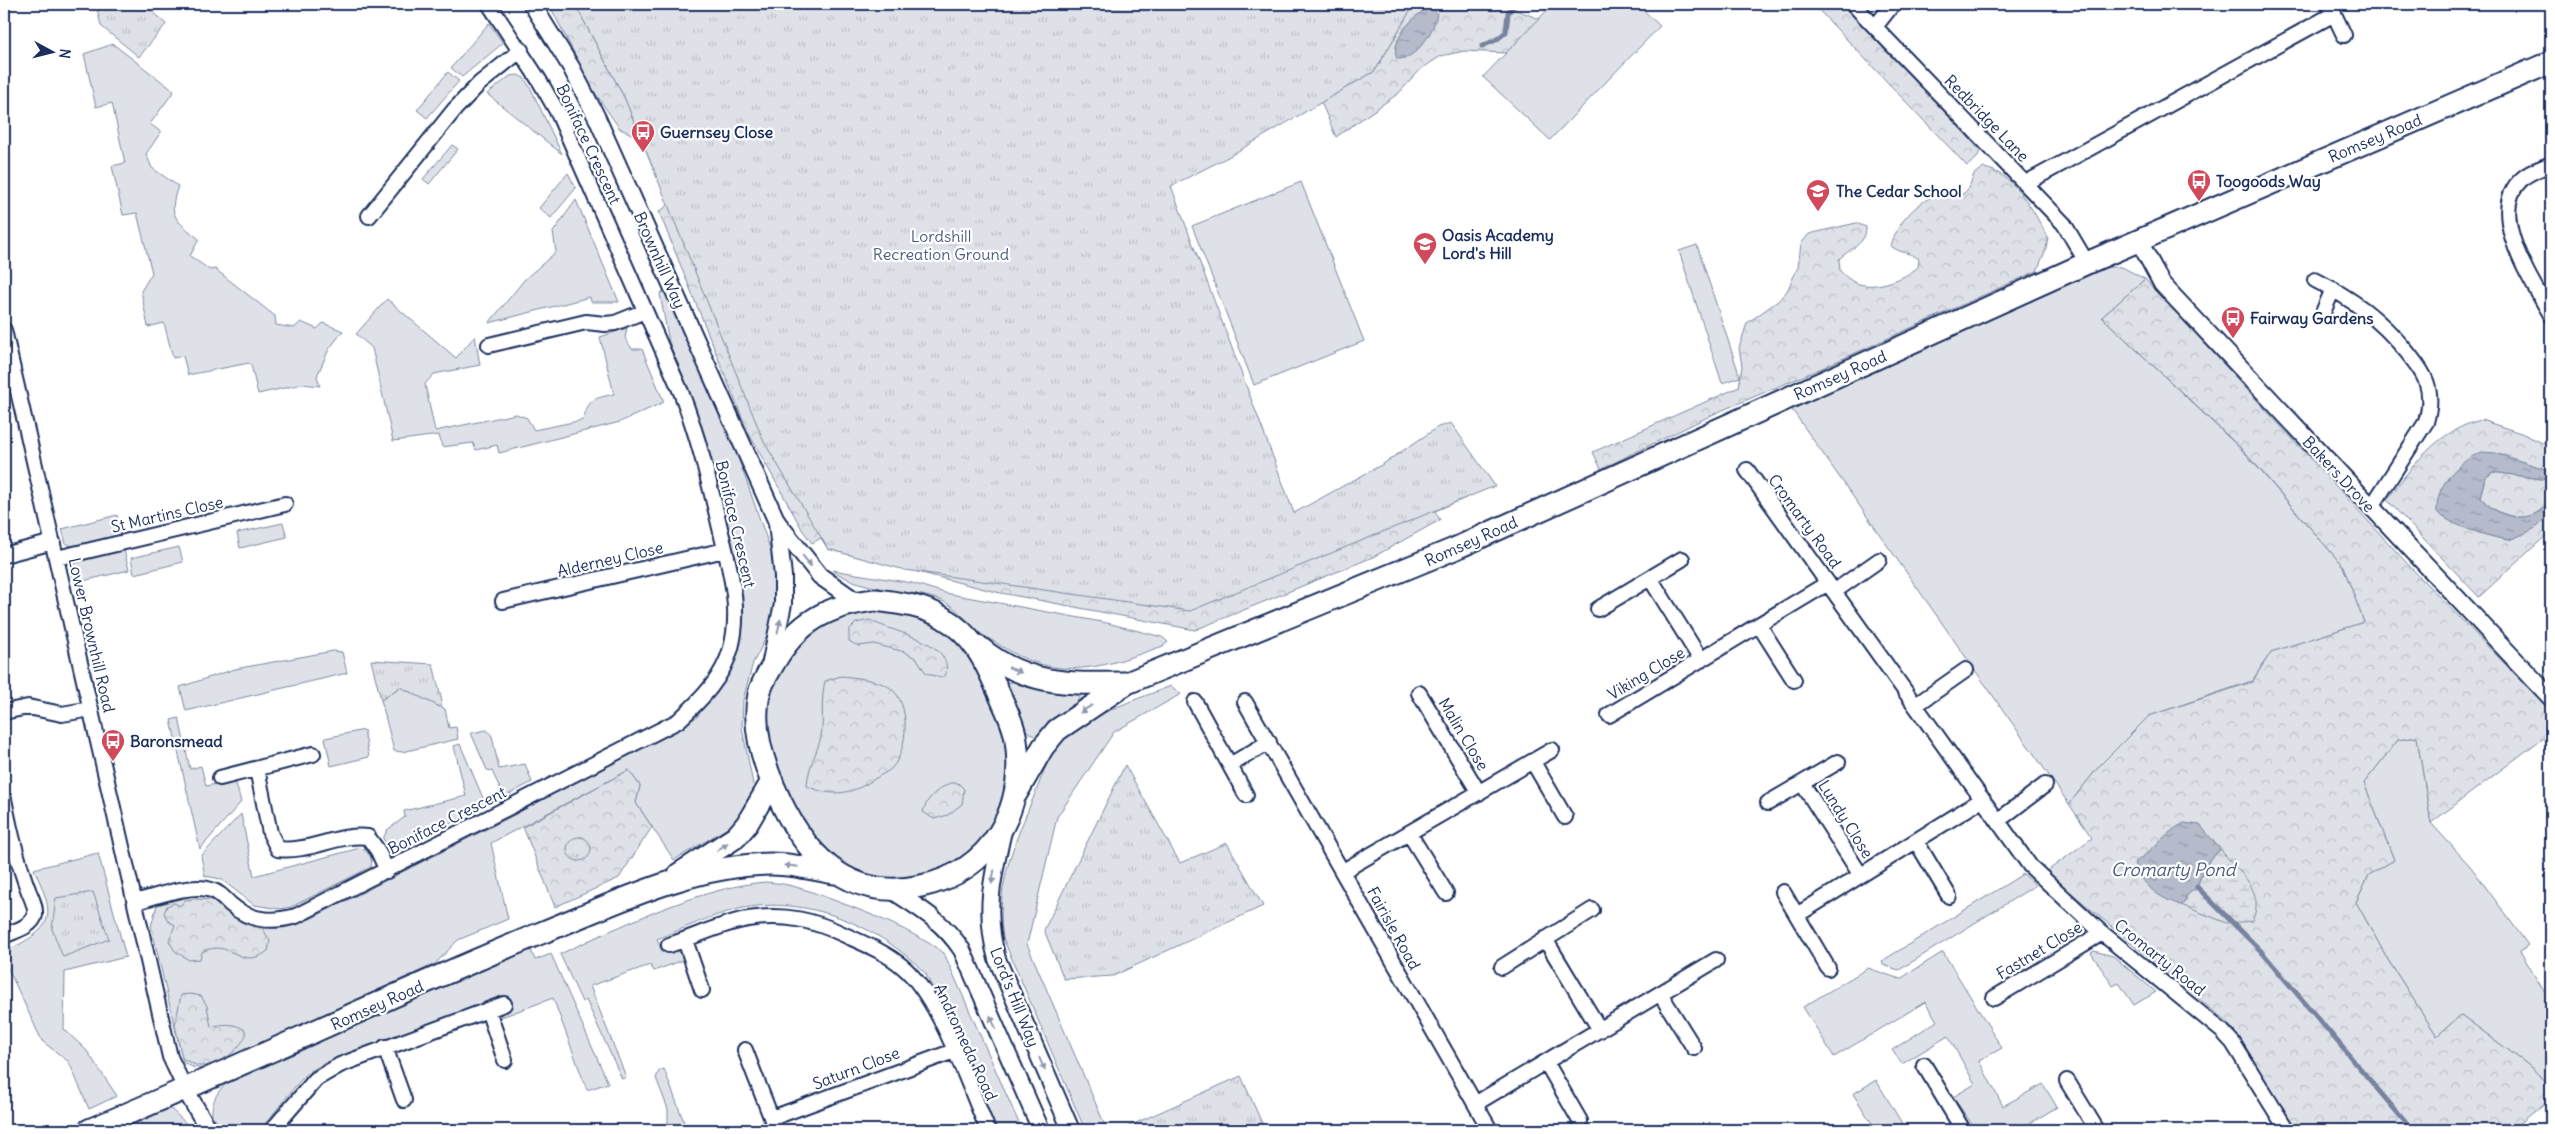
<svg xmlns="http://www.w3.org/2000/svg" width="2555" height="1134" font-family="Delius,sans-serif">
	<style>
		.green { fill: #dee1e7; stroke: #7c88a2 }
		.forest { fill: url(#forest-crowns); stroke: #7c88a2 }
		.wetland { fill: url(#wetland-marsh); stroke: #7c88a2 }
		.park { fill: url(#park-tufts); stroke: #7c88a2 }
		.water { fill: url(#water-ripples); stroke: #77839f }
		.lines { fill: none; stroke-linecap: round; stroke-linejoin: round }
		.stream { stroke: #77839f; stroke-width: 5 }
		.minor-casing { stroke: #1b2f5e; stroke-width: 18 }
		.tertiary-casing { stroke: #1b2f5e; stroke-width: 20 }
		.primary-casing { stroke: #1b2f5e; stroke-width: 25 }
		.minor { stroke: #fff; stroke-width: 14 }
		.tertiary { stroke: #fff; stroke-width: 16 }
		.primary { stroke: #fff; stroke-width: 21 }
		.oneway { fill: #8d97ae }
		.labels { text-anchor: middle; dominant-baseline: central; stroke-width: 4.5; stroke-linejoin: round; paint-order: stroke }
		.street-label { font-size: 16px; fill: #1b2f5e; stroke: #fff }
		.poi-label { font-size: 16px; font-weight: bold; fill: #1b2f5e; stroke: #fff; text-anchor: start }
		.park-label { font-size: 16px; fill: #4c5c80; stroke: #fff }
		.water-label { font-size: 18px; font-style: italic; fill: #49597e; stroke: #fff }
	</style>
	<defs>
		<pattern id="forest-crowns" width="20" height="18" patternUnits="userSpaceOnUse" patternTransform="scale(1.25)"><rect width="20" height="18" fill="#dee1e7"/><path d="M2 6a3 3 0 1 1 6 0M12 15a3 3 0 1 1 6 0" fill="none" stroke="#bec1c9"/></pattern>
		<pattern id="wetland-marsh" width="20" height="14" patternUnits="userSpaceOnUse" patternTransform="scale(1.25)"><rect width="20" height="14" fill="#dee1e7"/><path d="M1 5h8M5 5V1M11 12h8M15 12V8" fill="none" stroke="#bec1c9"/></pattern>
		<pattern id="park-tufts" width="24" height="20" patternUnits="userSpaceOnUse" patternTransform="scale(1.25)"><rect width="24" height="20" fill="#dee1e7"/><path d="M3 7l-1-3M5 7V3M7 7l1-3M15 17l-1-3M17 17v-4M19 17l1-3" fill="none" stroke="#bec1c9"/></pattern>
		<pattern id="water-ripples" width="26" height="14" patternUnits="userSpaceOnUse" patternTransform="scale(1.25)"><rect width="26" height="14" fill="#b5bbca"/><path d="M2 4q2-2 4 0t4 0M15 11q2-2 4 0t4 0" fill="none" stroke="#9298a7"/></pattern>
	</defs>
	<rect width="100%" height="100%" fill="#fff"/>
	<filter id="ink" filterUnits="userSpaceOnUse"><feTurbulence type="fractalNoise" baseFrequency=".02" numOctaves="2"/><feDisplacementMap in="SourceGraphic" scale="10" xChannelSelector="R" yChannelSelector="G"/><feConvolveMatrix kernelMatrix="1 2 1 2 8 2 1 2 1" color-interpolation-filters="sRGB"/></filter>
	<g filter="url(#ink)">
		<path class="green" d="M1553 4H1637L1660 26 1550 140 1483 77Z
			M489 23 503 43 462 77 451 68Z
			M113 44 174 91 150 124 161 132 146 154 152 168 178 186C167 217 176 220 199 239L190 256 210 270 215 269 275 316 276 325 294 328 301 322 317 329 323 323 343 331 329 349 317 376 320 386 302 384 258 394 251 365 249 363 188 375 183 356 173 358 164 323 148 327 141 291 152 273 137 213 123 215 112 166 125 163 112 103 96 107 84 54Z
			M448 72 459 81 427 118 417 110Z
			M518 75 524 78 530 87 562 154 487 94 510 76Z
			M452 145 458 149 429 184 423 179Z
			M568 173 576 188 551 218 539 208Z
			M1301 182 1364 341 1254 385 1192 226Z
			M576 200 619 302H591L590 297 489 323 525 279 556 252 553 232Z
			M1697 245 1740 377 1722 383 1679 251Z
			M2096 267H2122L2145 279 2102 317 2246 454 2343 566 2364 622 2271 652 2252 681 2149 716 2101 764 2069 804 1788 404Z
			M668 286 731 437 766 537 774 560 775 603 770 630 753 663 743 700 742 728 754 789 749 803 731 826 674 860 636 803 640 786 629 770 491 843 508 919 458 940 435 964 205 1069 192 1067 183 1062 151 926 157 905C172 902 195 892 210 897 217 899 222 907 228 911 259 933 279 930 312 918L514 815 697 717 730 671 742 624 741 586 705 436 669 342 660 294Z
			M387 299 456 358 475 336 480 365 434 374 425 384 435 431 516 414 527 418 534 430 583 420C589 398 593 399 614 394L600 337 627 328 625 338 632 349H642L664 402 620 422 499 453 497 445 476 450 473 443 442 447 439 435 393 441 372 348 356 334Z
			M117 515 121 536 76 547 66 544 62 529Z
			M283 523 287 537 240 548 237 533Z
			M179 547 183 562 134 574 131 558Z
			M124 550 129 570 75 583 71 569 75 562Z
			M832 570 912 583 945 593 1107 623 1162 637 1168 642 1163 646C1101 668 1061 683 1001 646 994 641 985 637 978 632 964 620 957 605 937 599 902 588 864 592 832 570Z
			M870 608C902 614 922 614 950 634 979 655 1012 739 1011 775 1011 787 995 826 987 834 979 842 971 854 962 860 944 872 925 877 905 878 838 883 799 833 780 774 776 761 769 748 768 735 761 689 790 635 835 617 846 613 859 611 870 608Z
			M333 651 342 652 347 673 186 711 180 687 235 669Z
			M1015 681 1082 691C1080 706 1049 728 1037 737 1019 731 1006 701 1008 683Z
			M1171 686 1181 694 1114 732 1057 817 1027 944 1107 1130H1085L1003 938C992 871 1030 815 1050 754 1080 716 1128 703 1171 686Z
			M400 687 445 709 449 728 456 727 458 739 402 752 394 751 381 700Z
			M179 718 190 769 201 766 206 786 235 780 241 802 200 849 171 720Z
			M364 730 369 757 331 766 325 738Z
			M487 730 492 736 499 769 525 764 532 782 504 797 492 771 487 770 471 733Z
			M2417 737 2431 823 2471 867 2528 945 2520 951 2551 1003V1086L2527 1064 2461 1015 2437 1036 2388 960 2356 902 2369 875 2394 860 2364 783 2398 740Z
			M460 744 486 805 395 852 383 839 387 830 405 817 404 811 466 796 454 746Z
			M241 814 254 876 360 848C369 852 373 857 371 867L291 907 281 909 254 905 221 879 205 876 201 856Z
			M98 853 126 957 65 972 64 1029 87 1051 117 1096 89 1109 69 1062 42 1041 4 960V952C54 928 57 919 34 869Z
			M2023 874 2036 885 1899 970 1883 965 1882 961Z
			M765 882C791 883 812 892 836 901 874 915 911 930 944 953L1022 1130H997L926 974C880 926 806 894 739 909 711 915 683 929 657 939L662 952 678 951 686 959 654 971 650 965 590 986 626 1077 622 1079 586 1000 582 1002 560 954C618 927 702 887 765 882Z
			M531 950 535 960 551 954 608 1083 587 1090 553 998 499 1018 503 1012 512 1006 509 997 403 1033 325 1063 309 1072 299 1082 260 1130H224L212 1116C211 1097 221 1087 235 1076Z
			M2094 951 2113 956 2156 992 2134 1005 2119 983 2113 986 2091 953Z
			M1943 952 2002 1048 1979 1061 2003 1106 2043 1084 2057 1107 2019 1130H1976L1953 1097 1975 1084 1948 1036 1902 1064 1892 1050 1937 1021 1925 1002 1834 1057 1803 1007 1868 968 1900 979Z
			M664 1069 687 1130H668V1109L656 1078 659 1071Z
			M1876 1080 1906 1130H1876L1853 1094Z
			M164 1108 171 1109 193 1130H142L141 1121 149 1112Z"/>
		<path class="forest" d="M549 4H575L625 99 641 138 620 129 593 90Z
			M1414 4H1502L1539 19 1506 53 1464 51 1441 56 1421 69 1399 93 1336 137 1321 102 1375 71Z
			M1813 4H1845L1926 86 1980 151 1977 158 1967 166Z
			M1984 168C2014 173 2035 213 2048 238L2046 249 2037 271 1822 368 1718 412 1601 469 1593 452 1739 387 1742 366 1739 348 1747 323 1778 301 1787 291 1798 267 1801 244 1809 234 1856 223 1866 227C1867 244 1849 249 1839 259L1840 271C1846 277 1852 282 1859 284 1878 289 1904 279 1918 267L1919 259C1910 252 1899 253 1891 246 1896 225 1915 203 1936 195 1958 188 1963 208 1974 174Z
			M668 205 1197 597 1468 497 1435 511 1440 520 1373 557 1195 630 996 592 828 549 821 538 812 543 803 531 748 432 659 212Z
			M2145 279 2416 573 2551 711V732L2431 823 2417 737 2398 740 2364 783 2394 860 2369 875 2356 902 2388 960 2437 1036 2461 1015 2527 1064 2551 1086V1098L2512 1130H2295L2228 1023 2046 872 2092 838 2069 804 2101 764 2149 716 2252 682 2271 652 2364 622 2343 566 2246 453 2102 317Z
			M2481 420 2521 433 2551 447V471L2495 453 2437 512C2452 526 2489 537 2509 540 2524 533 2542 526 2551 512V531L2479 597 2387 500C2411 467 2438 430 2481 420Z
			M2493 472 2548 480C2555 525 2506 527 2480 497L2485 478Z
			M870 620C892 633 953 640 946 674L941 678 926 673 917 659 905 652 874 644 858 646 849 641V630L856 623Z
			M841 676C853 677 878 680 889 687 912 702 908 750 892 768 888 772 880 775 876 778 853 794 833 798 807 786 808 763 821 748 822 729 823 712 821 698 825 681Z
			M629 770 640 786 636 803 652 827 619 878 555 907 523 827Z
			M950 783H958L964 789 962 804 948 815 934 819 923 812C927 797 937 790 950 783Z
			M195 899 213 900 218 906 261 926 270 941 268 951C239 972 232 937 202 952L200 959 189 960 175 951 169 941 175 925 168 921 164 913 167 906 174 903 180 906 185 900Z
			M190 994 201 996 207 1006 211 1027C222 1024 233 1022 245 1030L246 1035C239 1050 222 1064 205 1066 197 1067 189 1062 182 1058L175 1025 181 995Z"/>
		<path class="wetland" d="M2220 849C2238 872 2267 890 2252 921L2227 923 2181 905 2186 901V896L2197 887 2204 867Z"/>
		<path class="park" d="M96 4H143L166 24 139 57 101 26Z
			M575 4H1414L1375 71 1228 157 1171 186 1294 513 1383 464 1438 427 1451 423 1495 486 1190 611 905 570 828 549 764 442 625 99Z
			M371 660 433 664 442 702 440 707 400 687 381 700Z
			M1125 765 1180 863 1227 843 1263 906 1113 976 1064 979 1044 930Z
			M567 849a12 12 0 1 1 24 0a12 12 0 1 1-24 0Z
			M93 892 109 939 63 957 52 929 56 898Z
			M1241 1076 1265 1130H1120Z"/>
		<path class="water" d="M1432 7 1437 14C1434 31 1417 60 1397 59 1389 41 1415 12 1432 7Z
			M2482 452 2495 453 2551 471V488L2548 480 2493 472 2485 478 2480 497C2499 520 2534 527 2551 499 2551 525 2531 531 2509 540 2489 537 2452 526 2437 512 2435 486 2458 461 2482 452Z
			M2184 823 2200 825 2220 849 2204 867 2197 887 2186 896V901L2181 905C2158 898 2143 886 2134 863 2153 851 2164 833 2184 823Z"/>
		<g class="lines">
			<path class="stream" d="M1482 46 1496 40 1506 32 1508 13 1515 4
				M2197 887 2261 951 2412 1130"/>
			<g class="minor-casing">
				<path id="minor" d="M1853 4 2064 224 2087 263
					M2334 14 2344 35
					M1875 27 1893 4
					M2551 164C2542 168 2531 171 2523 178 2484 211 2532 281 2551 315
					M2026 183 2334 14 2329 4
					M369 216 455 109 479 84 521 50
					M2315 280C2353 299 2380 319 2407 352 2414 361 2422 370 2426 381 2431 394 2430 408 2426 422L2371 508
					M2324 310 2333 289
					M4 330 170 1057 186 1091
					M489 345 586 322 605 324 615 323 645 311
					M1747 470 2030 866 2102 933 2222 1031 2233 1043 2287 1130
					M4 555 53 542
					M57 558 285 504
					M1650 578 1701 660
					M1835 591 1879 560
					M503 601 725 550
					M1598 609 1682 559
					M1759 625 1794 680
					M1419 693 1479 793
					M1195 702 1246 795
					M1245 702 1490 1130
					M1916 705 1966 670
					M4 712 28 707 62 714 91 709
					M1609 715 1828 583
					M1533 762 1565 817
					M1230 765 1269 742
					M257 769 270 833 278 849C309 853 338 833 368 837L378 851 387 871
					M220 778 313 754
					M1802 783 1860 874
					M4 799C10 831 17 861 29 892 32 899 36 907 35 915 32 927 14 931 4 936
					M1768 803 1838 762
					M1999 820 2045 785
					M1409 833 1446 893
					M1916 841 1949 896
					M1343 871 1552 750
					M1783 892 1828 968
					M135 902C155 897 191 883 211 890 219 892 224 898 230 904 249 921 272 923 296 916L678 721C701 700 723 678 731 648 742 607 729 567 720 528 709 481 698 436 681 392L558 113 539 80 489 4
					M1797 915 1983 799
					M1545 939 1600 1030
					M685 940 702 990
					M669 945C692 938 725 922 748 919 784 913 814 920 847 936 865 944 887 953 903 967 940 998 968 1085 988 1130
					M1502 967 1592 910
					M1661 995 1694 1048
					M1994 998 2102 933
					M488 1010 505 1060
					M385 1047 404 1100
					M745 1050 776 1130
					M1546 1062 1580 1121
					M1924 1065 1963 1130
					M2067 1081 2097 1130
					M1475 1104 1716 960
					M772 1118 954 1051
					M272 1130 316 1079 340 1065 504 1004"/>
			</g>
			<g class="tertiary-casing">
				<path id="tertiary" d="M532 4 571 67 597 118 777 522 820 576 857 602
					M2139 241 2162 284 2551 698
					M771 661 783 604V576L777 523
					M1003 831C992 878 984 912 997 959L1071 1130
					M890 889C919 908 942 920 962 950L1041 1130
					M186 1091 209 1130"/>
			</g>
			<g class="primary-casing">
				<path id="primary" d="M875 600C898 603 921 605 942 617 973 635 985 660 998 691 1004 706 1014 723 1016 740 1026 809 992 871 921 886 845 903 801 850 774 787 762 758 752 726 759 694 761 684 768 673 774 663 797 622 829 605 875 600Z
					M979 647C1025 686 1070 684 1127 683
					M1016 794 1043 747 1057 730 1127 683 1454 549 2087 263 2551 62
					M679 874 736 837 747 824 772 781
					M89 1130C241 1067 389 995 541 933 613 904 691 865 771 864 792 864 814 869 834 873"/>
			</g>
			<use href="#minor" class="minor"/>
			<use href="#tertiary" class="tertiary"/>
			<use href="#primary" class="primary"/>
		</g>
		<defs><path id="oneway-solid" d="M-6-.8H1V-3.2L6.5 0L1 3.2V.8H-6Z" transform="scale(1.25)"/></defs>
		<g class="oneway">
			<use href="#oneway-solid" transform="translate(807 561) rotate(51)"/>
			<use href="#oneway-solid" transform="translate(779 626) rotate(-78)"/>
			<use href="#oneway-solid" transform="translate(1015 670) rotate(23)"/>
			<use href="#oneway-solid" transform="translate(1086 709) rotate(147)"/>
			<use href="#oneway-solid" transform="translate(722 847) rotate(-35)"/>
			<use href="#oneway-solid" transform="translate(791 866) rotate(-174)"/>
			<use href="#oneway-solid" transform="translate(993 877) rotate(101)"/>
			<use href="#oneway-solid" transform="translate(993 1022) rotate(-114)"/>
			<use href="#oneway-solid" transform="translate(1042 1064) rotate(66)"/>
		</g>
	</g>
	<defs>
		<g id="bus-pin" transform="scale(1.25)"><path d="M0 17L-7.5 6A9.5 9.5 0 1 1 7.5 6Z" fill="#d1495b" stroke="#fff"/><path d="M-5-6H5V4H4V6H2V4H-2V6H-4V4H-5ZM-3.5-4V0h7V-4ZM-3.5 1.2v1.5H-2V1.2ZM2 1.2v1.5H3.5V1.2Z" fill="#fff"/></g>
		<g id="school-pin" transform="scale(1.25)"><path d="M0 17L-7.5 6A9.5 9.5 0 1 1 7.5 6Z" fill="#d1495b" stroke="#fff"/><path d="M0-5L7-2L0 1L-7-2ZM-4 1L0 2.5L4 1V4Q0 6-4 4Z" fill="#fff"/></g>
	</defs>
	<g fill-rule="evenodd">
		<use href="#bus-pin" x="643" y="132"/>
		<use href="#bus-pin" x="2199" y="181"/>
		<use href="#school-pin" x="1818" y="191"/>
		<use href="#school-pin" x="1425" y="244"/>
		<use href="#bus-pin" x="2233" y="318"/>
		<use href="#bus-pin" x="113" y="741"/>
	</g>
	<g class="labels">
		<g class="street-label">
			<text transform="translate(1987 118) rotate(46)">Redbridge Lane</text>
			<text transform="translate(2375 138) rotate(-23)">Romsey Road</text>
			<text transform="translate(589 144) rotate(65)">Boniface Crescent</text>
			<text transform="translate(660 260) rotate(66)">Brownhill Way</text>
			<text transform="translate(1840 375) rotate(-24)">Romsey Road</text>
			<text transform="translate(2339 474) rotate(47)">Bakers Drove</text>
			<text transform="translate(167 514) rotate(-13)">St Martins Close</text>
			<text transform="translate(1805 521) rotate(54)">Cromarty Road</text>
			<text transform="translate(736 524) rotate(77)">Boniface Crescent</text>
			<text transform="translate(1471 541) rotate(-24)">Romsey Road</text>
			<text transform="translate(610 559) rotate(-13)">Alderney Close</text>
			<text transform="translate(92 635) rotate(77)">Lower Brownhill Road</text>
			<text transform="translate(1646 673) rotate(-31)">Viking Close</text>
			<text transform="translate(1464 734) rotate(59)">Malin Close</text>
			<text transform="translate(1846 819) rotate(58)">Lundy Close</text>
			<text transform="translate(447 820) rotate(-27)">Boniface Crescent</text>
			<text transform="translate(1394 928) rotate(61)">Fairisle Road</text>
			<text transform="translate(2039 950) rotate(-31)">Fastnet Close</text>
			<text transform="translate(2160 957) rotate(39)">Cromarty Road</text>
			<text transform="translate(1015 997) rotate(68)">Lord's Hill Way</text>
			<text transform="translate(377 1005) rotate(-24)">Romsey Road</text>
			<text transform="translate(966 1042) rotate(65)">Andromeda Road</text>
			<text transform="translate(856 1068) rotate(-21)">Saturn Close</text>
		</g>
		<g class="poi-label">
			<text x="660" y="132">Guernsey Close</text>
			<text x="2216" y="181">Toogoods Way</text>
			<text x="1836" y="191">The Cedar School</text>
			<text x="1442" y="235">Oasis Academy<tspan x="1442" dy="18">Lord's Hill</tspan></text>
			<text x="2250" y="318">Fairway Gardens</text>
			<text x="130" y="741">Baronsmead</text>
		</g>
		<g class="park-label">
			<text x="941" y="236">Lordshill<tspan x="941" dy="18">Recreation Ground</tspan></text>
		</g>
		<g class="water-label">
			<text x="2173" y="869">Cromarty Pond</text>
		</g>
	</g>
	<rect width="2555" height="1134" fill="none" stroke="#fff" stroke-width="20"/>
	<rect x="10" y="10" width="2535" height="1114" fill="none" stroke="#1b2f5e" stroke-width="2" filter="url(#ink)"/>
	<g transform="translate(52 52) rotate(97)" stroke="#ffffff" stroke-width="4" paint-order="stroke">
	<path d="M0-4L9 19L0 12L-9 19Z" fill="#1b2f5e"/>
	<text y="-8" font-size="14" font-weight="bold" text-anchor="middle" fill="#1b2f5e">N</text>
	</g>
</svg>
